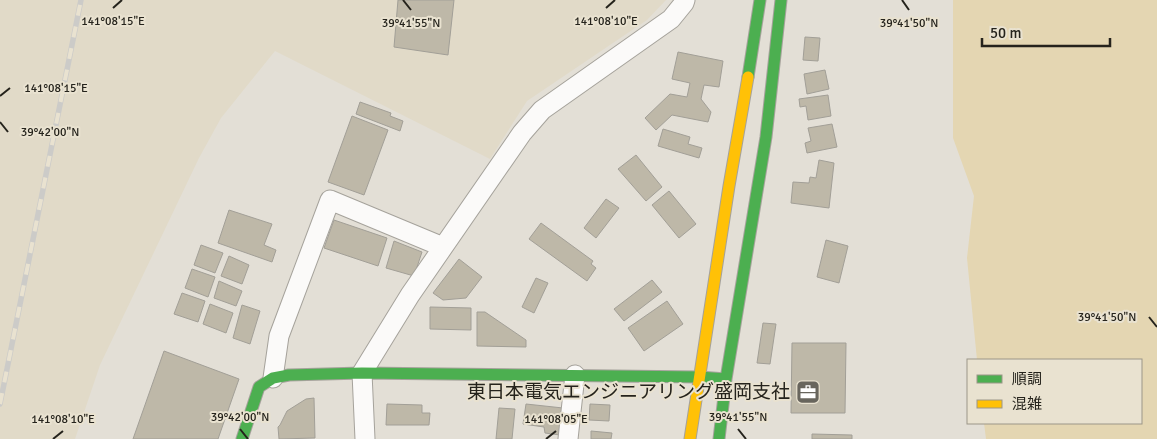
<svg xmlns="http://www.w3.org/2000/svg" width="1157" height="439" font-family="Signika,'Noto Sans JP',sans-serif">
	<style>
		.built { fill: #e1dac8 }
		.green { fill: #e4d6b2 }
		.building { fill: #beb8a8; stroke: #a29f97 }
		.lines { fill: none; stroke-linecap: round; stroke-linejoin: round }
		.street-casing { stroke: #a5a29b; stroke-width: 21 }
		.fast-casing { stroke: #a5a29b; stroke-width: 13 }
		.slow-casing { stroke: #a5a29b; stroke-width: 13 }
		.street { stroke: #fbfaf9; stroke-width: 19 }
		.fast { stroke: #4caf50; stroke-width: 11 }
		.slow { stroke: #ffc107; stroke-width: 11 }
		.rail-casing { stroke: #cccbc8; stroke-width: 5.5 }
		.rail { stroke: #e9e2d0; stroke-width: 4; stroke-dasharray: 11; stroke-linecap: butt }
		.ticks { fill: none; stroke: #25231c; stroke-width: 2 }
		.labels { text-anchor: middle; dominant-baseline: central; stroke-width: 4; stroke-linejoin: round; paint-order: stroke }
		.poi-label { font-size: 19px; fill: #25231c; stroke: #e9e2d0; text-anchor: end }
		.ticks-label { font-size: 12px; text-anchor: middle; fill: #25231c; stroke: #e9e2d0; stroke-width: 4; stroke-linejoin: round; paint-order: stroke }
	</style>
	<rect width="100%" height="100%" fill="#e3dfd6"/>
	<path class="built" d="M0 0H666L647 20 527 101 490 159 275 51 221 118 199 158 100 365 75 439H0Z"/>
	<path class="green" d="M953 0H1157V439H986L984 423H1141V360H977L967 258 974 196 953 138Z"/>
	<path class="building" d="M398 0H454L448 55 394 47Z
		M805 37 820 38 818 61 803 60Z
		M678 52 723 61 719 87 704 85 701 99 711 112 708 122 672 115 656 130 645 118 670 94 687 97 690 83 672 79Z
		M825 70 829 89 807 94 804 74Z
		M828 95 831 116 808 120 806 106 800 107 799 99Z
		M360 102 391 113 390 116 403 121 400 131 356 114Z
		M352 116 388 130 364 195 328 182Z
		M832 124 837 147 807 153 805 143 811 141 808 128Z
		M663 129 690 137 688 144 702 148 699 158 658 146Z
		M636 155 662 187 646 201 618 169Z
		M819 160 834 163 829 208 791 203 793 182 809 183 810 177 816 178Z
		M669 191 696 224 679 238 652 205Z
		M606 199 619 208 596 238 584 228Z
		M229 210 272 224 264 245 276 250 272 262 218 243Z
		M334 220 387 238 378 266 324 248Z
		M541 223 593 261 591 264 596 268 587 281 529 239Z
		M826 240 848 246 839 283 817 277Z
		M394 241 422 252 414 276 386 268Z
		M201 245 223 253 215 273 194 265Z
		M229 256 249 265 242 284 221 276Z
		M459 259 482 277 466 298 443 300 433 293Z
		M192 269 215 277 208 297 185 288Z
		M536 278 548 283 534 313 522 307Z
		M652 280 662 292 624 321 614 309Z
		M219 281 242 291 236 306 214 298Z
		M182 293 205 301 198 322 174 314Z
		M667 301 683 324 644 351 628 328Z
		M210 304 233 313 226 333 203 324Z
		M242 305 260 311 250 344 233 338Z
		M430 307 471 308V330L430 329Z
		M477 312H485L526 340V347L477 346Z
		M763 323 776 324 770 364 757 363Z
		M792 343H846L845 413H791Z
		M164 351 239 379 218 439H133Z
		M314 398 315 438 279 439 278 427 280 425 287 411 306 399Z
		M387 404 422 405V413H430L429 425H386Z
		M526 404 563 408 560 435 545 433 544 427 523 424Z
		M590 404 610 405 609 421 589 420Z
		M499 408 515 409 512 439H496Z
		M591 431 612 433 611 439H591Z
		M812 434 852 435V439H812Z"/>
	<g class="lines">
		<g class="street-casing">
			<path id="street" d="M273 378 279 336 330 200 443 247
				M365 439 362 373 410 295 522 133 542 110 671 19 684 3 685 0
				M568 439 575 375"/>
		</g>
		<g class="fast-casing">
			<path id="fast" d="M748 77 760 0
				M242 439 259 387 273 378 289 375 362 373 699 377 726 379
				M719 439 726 379 766 137 781 0"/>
		</g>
		<g class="slow-casing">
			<path id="slow" d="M690 439 729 186 748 77"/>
		</g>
		<use href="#street" class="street"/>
		<use href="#fast" class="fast"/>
		<use href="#slow" class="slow"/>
		<g class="rail-casing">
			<path id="rail" d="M0 404 81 0"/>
		</g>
		<use href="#rail" class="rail"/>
	</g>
	<path class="ticks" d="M403 0 411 10M902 0 909 10M113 8 122 0M606 8 615 0M0 96 10 88M0 122 8 132M1149 317 1157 327M240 429 248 439M738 429 746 439M53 439 63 431M546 439 556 431"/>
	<defs>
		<g id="office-square" transform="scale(1.25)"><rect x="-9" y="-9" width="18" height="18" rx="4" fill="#68655d" stroke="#e9e2d0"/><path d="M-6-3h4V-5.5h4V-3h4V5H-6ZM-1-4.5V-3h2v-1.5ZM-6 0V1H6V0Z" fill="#fff"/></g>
	</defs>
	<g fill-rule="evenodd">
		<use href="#office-square" x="808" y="392"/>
	</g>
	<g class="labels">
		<g class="poi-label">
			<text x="790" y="392">東日本電気エンジニアリング盛岡支社</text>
		</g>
	</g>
	<g class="ticks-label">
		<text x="113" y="25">141°08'15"E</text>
		<text x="606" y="25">141°08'10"E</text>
		<text x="411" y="27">39°41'55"N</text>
		<text x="909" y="27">39°41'50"N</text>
		<text x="56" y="92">141°08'15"E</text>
		<text x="50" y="136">39°42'00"N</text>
		<text x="1107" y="321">39°41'50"N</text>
		<text x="240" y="421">39°42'00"N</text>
		<text x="738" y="421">39°41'55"N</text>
		<text x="63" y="423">141°08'10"E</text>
		<text x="556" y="423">141°08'05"E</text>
	</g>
	<rect x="967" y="359" width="175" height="65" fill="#e9e2d0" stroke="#9b9688"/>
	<rect x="977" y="375" width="25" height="8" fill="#4caf50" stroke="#9b9688"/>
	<text x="1012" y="384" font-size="15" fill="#25231c">順調</text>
	<rect x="977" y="400" width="25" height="8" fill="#ffc107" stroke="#9b9688"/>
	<text x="1012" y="409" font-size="15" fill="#25231c">混雑</text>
	<path d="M982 38v8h128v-8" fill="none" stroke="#25231c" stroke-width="2.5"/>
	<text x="990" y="38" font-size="15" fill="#25231c" stroke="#e9e2d0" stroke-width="4" paint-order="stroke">50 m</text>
</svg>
